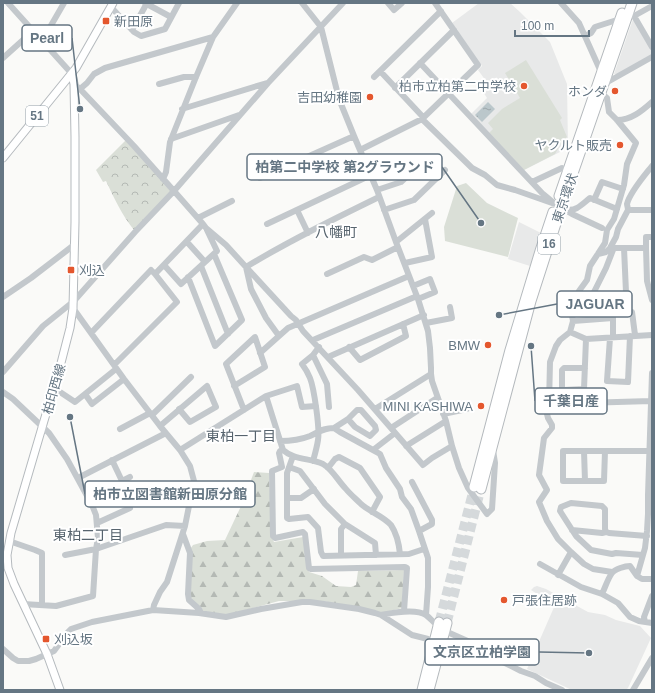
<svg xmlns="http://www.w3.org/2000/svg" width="655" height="693" font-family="Helvetica,'Noto Sans JP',sans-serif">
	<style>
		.built { fill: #e8e9e9 }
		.forest { fill: url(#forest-firs) }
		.park { fill: url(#park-crowns) }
		.garden { fill: #dadfd7 }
		.water { fill: url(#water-ripples) }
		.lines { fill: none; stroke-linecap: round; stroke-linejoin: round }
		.highway-tunnel { stroke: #d5d9db; stroke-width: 9; stroke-dasharray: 9 4.5; stroke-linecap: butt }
		.major-casing { stroke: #b5babe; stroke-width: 9 }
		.highway-casing { stroke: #b4b9bd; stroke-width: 11 }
		.minor { stroke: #c3c8cc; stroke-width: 6 }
		.major { stroke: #fff; stroke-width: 7 }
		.highway { stroke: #fff; stroke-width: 9 }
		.poi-dot { fill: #e4572e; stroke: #fff; stroke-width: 1.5 }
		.labels { text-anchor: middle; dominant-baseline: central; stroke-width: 4; stroke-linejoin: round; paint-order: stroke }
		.shield { fill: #fff; stroke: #939fa8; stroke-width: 1 }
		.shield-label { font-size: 12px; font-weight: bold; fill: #657683 }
		.poi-label { font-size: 13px; fill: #657683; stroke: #fff; text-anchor: end }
		.street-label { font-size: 13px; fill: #657683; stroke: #fff }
		.neighbourhood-label { font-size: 14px; fill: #57646e; stroke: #fff }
		.leader { fill: none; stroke: #657683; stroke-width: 1.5 }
		.callout-dot { fill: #657683; stroke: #fff; stroke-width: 1.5 }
		.callout { fill: #fff; stroke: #657683; stroke-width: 1.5 }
		.callout-label { font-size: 14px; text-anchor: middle; font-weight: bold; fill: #657683 }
	</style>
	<defs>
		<pattern id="forest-firs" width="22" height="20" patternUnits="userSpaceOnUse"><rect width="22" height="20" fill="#dadfd7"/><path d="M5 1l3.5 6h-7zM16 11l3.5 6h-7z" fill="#b4b9b4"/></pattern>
		<pattern id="park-crowns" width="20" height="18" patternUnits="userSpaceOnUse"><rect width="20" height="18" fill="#dadfd7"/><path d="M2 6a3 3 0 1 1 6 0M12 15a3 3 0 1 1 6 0" fill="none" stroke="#b4b9b4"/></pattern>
		<pattern id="water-ripples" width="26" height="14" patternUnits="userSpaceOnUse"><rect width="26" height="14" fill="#bbc7cb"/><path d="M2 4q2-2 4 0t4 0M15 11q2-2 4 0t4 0" fill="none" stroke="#9ca6aa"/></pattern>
	</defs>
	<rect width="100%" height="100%" fill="#fafaf8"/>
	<path class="built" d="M479 3H510L520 12 550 42 567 84 568 148 524 170 470 115 487 98 480 87 486 81 478 70 482 66 452 23Z
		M633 19 652 50V55L617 74H614Z
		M519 222 541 233 530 266 508 259Z
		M537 586 546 589 588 612 605 615 616 620 640 626 651 638 628 688 626 690H572L527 669 555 605 531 590 534 587Z"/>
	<path class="forest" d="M254 472 269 473 272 538 274 542 303 537 309 572 322 576 336 586 351 587 356 585 358 571 404 570 402 608 382 613 323 601H279L227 615 202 611 192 600 187 587 188 552 193 545 207 541 225 540 242 504Z"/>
	<path class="park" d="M126 140 172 190 134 230C122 215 114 198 106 181L103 182 96 170Z"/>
	<path class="garden" d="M526 60 562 118 560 120 567 137 562 141 555 154 524 170 489 133 493 129 488 123 502 109 520 98 505 73Z
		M466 183 487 203 518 218 508 257 445 241 444 227 457 186Z"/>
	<path class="water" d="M488 102 495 109 482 122 475 115Z"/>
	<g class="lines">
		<path class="highway-tunnel" d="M439 622 474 487
			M447 623 481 489"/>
		<g class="major-casing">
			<path id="major" d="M3 158 76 68 113 3
				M60 690 47 654 14 584 8 568 7 555 11 533 61 363 70 328 73 308 75 222V137L74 84 72 74"/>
		</g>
		<g class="highway-casing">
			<path id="highway" d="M559 196 622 13
				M474 487 510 350 540 251 553 212
				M481 489 531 301 561 208 632 3
				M422 690 439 622
				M429 690 447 623"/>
		</g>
		<path class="minor" d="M8 3 72 74
			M145 3 171 17
			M302 3 321 27 339 99 354 136 377 190 396 242 418 299 428 331 430 348 431 368V374L432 381 446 421 452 446 459 468 468 488 487 514 492 509 495 463 493 450
			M388 3 394 10 402 3
			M561 3 579 23 601 72
			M111 7 134 32 141 36 165 29 179 3
			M631 15 634 16 652 6
			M634 16 652 47
			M132 30 147 3
			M585 36 591 33 595 27 598 26 620 19
			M42 41 64 3
			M3 58 33 31
			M420 63 542 193C552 201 564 215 577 208 582 205 586 201 590 198L617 209
			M380 71 423 117
			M374 77 441 11
			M159 84 184 77H196
			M604 84 652 57
			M395 88 454 30
			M80 89 87 83 94 74 105 68 213 37
			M601 93 607 98 609 112 617 120 636 143 627 164 624 185 614 219 607 230 605 243 590 266 587 280 579 291 572 305 571 311 573 321 570 332 560 340 556 346 550 362 549 404 547 414 548 418 552 425V428L544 438 539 475 547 490 539 502 547 521 558 539 571 552 584 564 593 569 612 572
			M182 109 267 83
			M422 119 472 168 485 175 497 185 515 190 552 203
			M617 120C631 120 642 111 652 102
			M171 139 239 115
			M360 150 422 119 478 65 435 3
			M652 166C645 175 630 192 627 204 627 205 628 208 628 210H652
			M260 178 354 136
			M163 179 166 172 170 142 196 77 213 37 237 3
			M532 182 562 168
			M377 190 401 182 414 170
			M594 200 602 182 623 189
			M297 210 308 233
			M384 210 414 200 445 170
			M567 211 572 214 602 228
			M198 218 232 201
			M203 224 206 228 226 245 246 267 291 316 296 320 303 331 358 390 423 465 432 458 452 446
			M267 224 371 175
			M652 237H646V248L647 281 652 300
			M187 242 205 262
			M396 242 432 213
			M624 248 626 292 625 294 594 298 592 296 606 268 613 250 615 248H646
			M598 254 606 252 610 248 616 237 618 229 628 210
			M405 263 432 257 425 219
			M164 265 181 284 217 251 207 230
			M201 266 228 334
			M327 274 364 257 372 260 398 247
			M188 277 215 346 242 320 214 254
			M413 286 430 279 435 292 418 299
			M3 297 31 278 74 245
			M73 308 124 379 160 426 180 450 190 466 194 481 185 526 167 582 160 592 154 605 153 610
			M632 312 635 335
			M573 321 613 318V337
			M426 323 452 318 450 307
			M570 332 586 339 652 335
			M91 333 151 270 155 274 203 224 174 191 268 83 343 3
			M279 336 266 318 251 289 246 267C289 241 334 219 379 197
			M610 338 607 381 628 382 630 336
			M313 340 417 296
			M349 347 360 360 406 336 403 324
			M260 353 288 328 409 276
			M313 355 327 384 329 407
			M328 357 424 315
			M114 365 177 302 155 274
			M585 368H564L562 370V388L564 390 584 389 586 339
			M3 372 43 326 74 301 135 232 174 191 134 146 80 89 74 84
			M234 386 265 367 255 337 226 364 244 410
			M54 388 75 402 116 369
			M3 392 13 399 49 433 67 459 92 505 96 515 98 538 96 549 166 525 185 526
			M85 394 92 404 124 379
			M266 396 283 450C294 460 310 458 323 464 333 470 338 481 346 489 350 494 356 499 361 504 370 512 383 516 391 525 397 534 399 544 400 554
			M549 404 651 401
			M375 409 431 374
			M443 414 467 409
			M152 415 191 377
			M160 426 207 386 216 407 190 422 179 409
			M334 428 348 419 357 410H361L375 426 376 430 370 436 355 427 348 419
			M391 428 437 398
			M120 429 150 413
			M280 441C290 441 300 440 310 436 319 432 323 428 334 428L340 432 373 450 380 454 386 468 400 489 402 497 411 509 419 531 428 558V587L426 615
			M406 446 446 421
			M180 450 266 396 297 386 302 407 316 406
			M283 450 280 451 279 453 282 467 272 471 273 536 275 538 303 532 305 534 309 568 311 569 405 567 407 568 404 611
			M373 450 395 433
			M584 451 585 481
			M605 451 604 481H563V451H650
			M293 456 287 473V518L289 519 308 517 318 528 321 552 323 556 409 554 424 549
			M112 460 122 481 130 477
			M313 461C315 454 317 447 318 440 320 429 314 388 310 378 308 373 305 368 302 364L313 355 319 347
			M289 467 300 471 325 504 345 524 375 543 376 555
			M328 468 335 459 339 457 360 468 380 497 372 512
			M78 478 166 433
			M412 482 432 520V524L419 531
			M287 498H301L314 489
			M97 523 130 508
			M572 530 602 533 606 532
			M183 534 190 553 188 594 189 600 199 609 201 613
			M9 541 35 550 42 553V605
			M341 555V529L345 524
			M643 555 616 553 612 554 591 550 576 536 560 511 561 507 571 503 602 506 605 509V529L606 532 609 533 647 536
			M540 564 581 587 602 594 618 603 630 617 639 621 652 623
			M558 575 571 552
			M637 576 642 579H652
			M602 594C605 588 608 578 612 573 615 569 625 566 630 566L637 576 645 548 647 531 648 514V495L652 373
			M23 604 56 606 93 596 96 549 65 555
			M381 615C392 613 415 608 426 615 430 618 434 623 438 626
			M645 622 644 617 652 596
			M445 631 488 650 494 659
			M446 644 463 648 505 663 521 671 535 676 546 683 562 690
			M3 649 13 658 18 661H29L36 659 54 651 68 632 71 629 92 622 153 610 199 613 226 617 261 609 302 602H310L359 609 375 613 381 615 412 635 428 639
			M633 690 652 658"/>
		<use href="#major" class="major"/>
		<use href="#highway" class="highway"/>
	</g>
	<g class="poi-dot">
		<rect x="102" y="17" width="8" height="8" rx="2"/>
		<circle cx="524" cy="86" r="4"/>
		<circle cx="615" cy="91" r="4"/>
		<circle cx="370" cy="97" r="4"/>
		<circle cx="620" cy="145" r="4"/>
		<rect x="67" y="266" width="8" height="8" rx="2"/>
		<circle cx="488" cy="345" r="4"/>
		<circle cx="481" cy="406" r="4"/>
		<circle cx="504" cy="600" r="4"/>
		<rect x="42" y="635" width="8" height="8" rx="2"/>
	</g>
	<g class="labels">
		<g class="shield">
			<rect x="26" y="106" width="22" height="20" rx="3"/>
			<rect x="538" y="234" width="22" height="20" rx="3"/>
		</g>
		<g class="shield-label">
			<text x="37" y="116">51</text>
			<text x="549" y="244">16</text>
		</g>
		<g class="poi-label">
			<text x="114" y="21" text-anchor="start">新田原</text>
			<text x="516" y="86">柏市立柏第二中学校</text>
			<text x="607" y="91">ホンダ</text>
			<text x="362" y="97">吉田幼稚園</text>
			<text x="612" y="145">ヤクルト販売</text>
			<text x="79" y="270" text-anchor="start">刈込</text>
			<text x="480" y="345">BMW</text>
			<text x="473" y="406">MINI KASHIWA</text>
			<text x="512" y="600" text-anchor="start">戸張住居跡</text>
			<text x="54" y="639" text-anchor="start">刈込坂</text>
		</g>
		<g class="street-label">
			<text transform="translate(565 198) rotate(-71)">東京環状</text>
			<text transform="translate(54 389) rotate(-74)">柏印西線</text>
		</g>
		<g class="neighbourhood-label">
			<text x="336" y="232">八幡町</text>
			<text x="241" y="436">東柏一丁目</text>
			<text x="88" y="535">東柏二丁目</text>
		</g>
	</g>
	<path class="leader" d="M80 109L72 38M481 223L442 167M499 315L557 304M531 346L535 401M70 417L85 494M589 653L539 652"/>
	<g class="callout-dot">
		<circle cx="80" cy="109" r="4"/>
		<circle cx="481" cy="223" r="4"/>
		<circle cx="499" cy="315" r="4"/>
		<circle cx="531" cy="346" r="4"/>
		<circle cx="70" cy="417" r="4"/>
		<circle cx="589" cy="653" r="4"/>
	</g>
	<g class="callout">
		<rect x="22" y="25" width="50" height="26" rx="4"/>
		<rect x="247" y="154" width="195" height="26" rx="4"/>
		<rect x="557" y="291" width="75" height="26" rx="4"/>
		<rect x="535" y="388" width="72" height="26" rx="4"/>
		<rect x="85" y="481" width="170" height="26" rx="4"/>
		<rect x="425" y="639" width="114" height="26" rx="4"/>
	</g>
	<g class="callout-label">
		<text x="47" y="43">Pearl</text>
		<text x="345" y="172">柏第二中学校 第2グラウンド</text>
		<text x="595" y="309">JAGUAR</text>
		<text x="571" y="406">千葉日産</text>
		<text x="170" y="499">柏市立図書館新田原分館</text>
		<text x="482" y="657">文京区立柏学園</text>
	</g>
	<rect width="655" height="693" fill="none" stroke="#657683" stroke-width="8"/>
	<path d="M515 30v6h74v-6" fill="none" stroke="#657683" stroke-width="2"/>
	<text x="521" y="30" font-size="12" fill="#657683" stroke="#ffffff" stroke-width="3" paint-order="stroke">100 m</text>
</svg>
